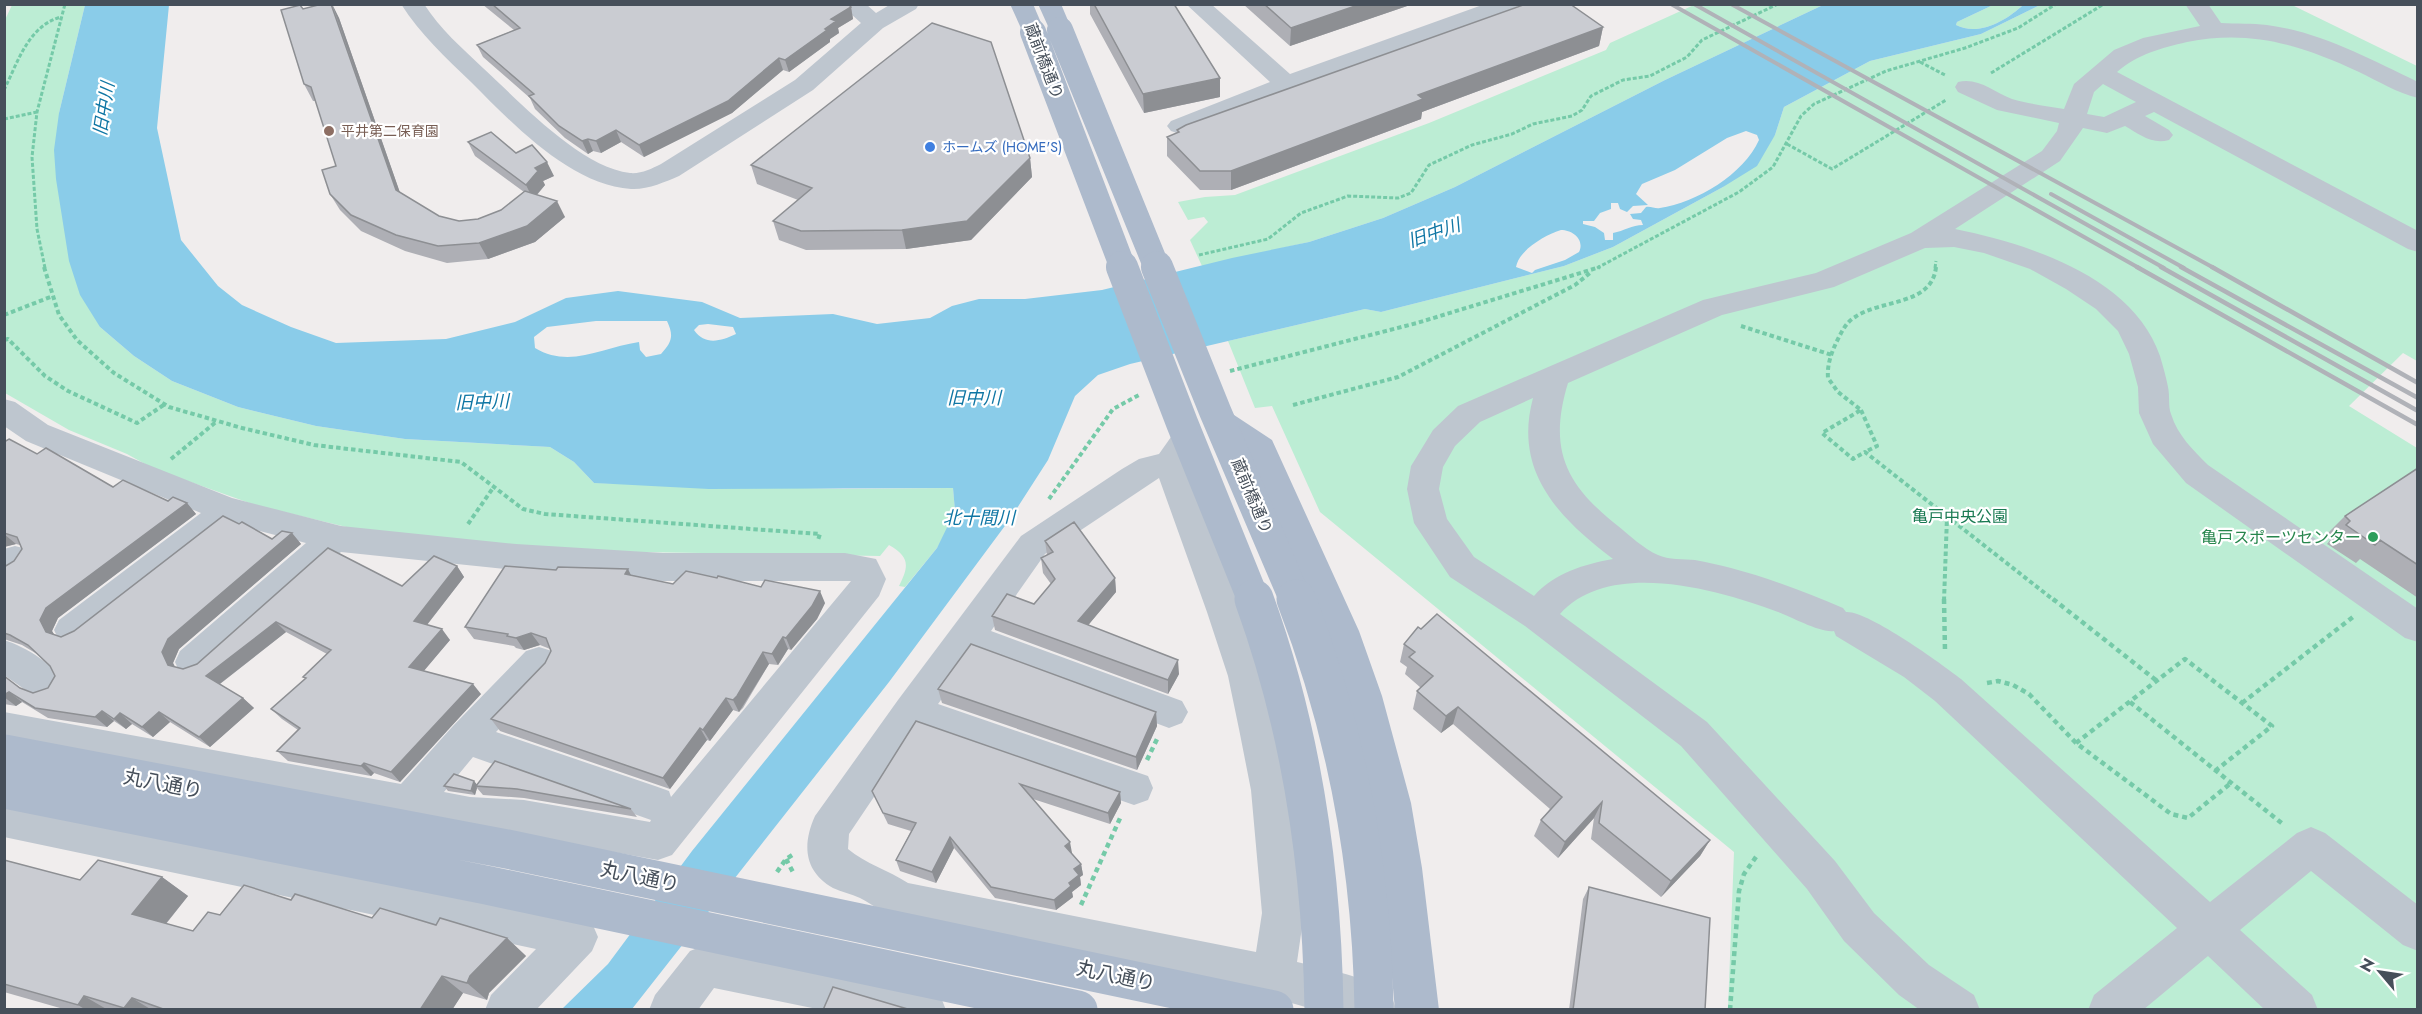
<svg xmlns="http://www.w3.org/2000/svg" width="2422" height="1014" font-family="Jost,'Noto Sans JP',sans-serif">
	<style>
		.green { fill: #bcedd4 }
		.water { fill: #8acce9; fill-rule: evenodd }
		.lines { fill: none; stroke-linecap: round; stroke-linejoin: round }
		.path-far2 { stroke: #75caa8; stroke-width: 3; stroke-dasharray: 4 2; stroke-linecap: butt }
		.path-far1 { stroke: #75caa8; stroke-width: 4; stroke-dasharray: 4.5 3; stroke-linecap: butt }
		.path { stroke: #75caa8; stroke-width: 4.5; stroke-dasharray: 5 4; stroke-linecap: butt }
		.minor { fill: #bec6cf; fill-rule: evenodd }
		.major { fill: #adbacc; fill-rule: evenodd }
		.rail-far1 { stroke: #b0b2b8; stroke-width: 4 }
		.rail { stroke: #b0b2b8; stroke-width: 4.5 }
		.major-bridge-far2 { stroke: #adbacc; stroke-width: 26 }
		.major-bridge-far1 { stroke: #adbacc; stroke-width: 32 }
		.major-bridge { stroke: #adbacc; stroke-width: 39 }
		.wall { fill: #aeafb5 }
		.shaded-wall { fill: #8d8f93 }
		.building { fill: #caccd2; stroke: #8d8f93; stroke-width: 1.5 }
		.education-dot { fill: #8d6e63; stroke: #fff; stroke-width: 2 }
		.shop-dot { fill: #3f7fe0; stroke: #fff; stroke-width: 2 }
		.leisure-dot { fill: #2e9e5b; stroke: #fff; stroke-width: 2 }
		.labels { text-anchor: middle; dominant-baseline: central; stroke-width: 4.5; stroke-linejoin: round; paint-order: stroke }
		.far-education-label { font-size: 14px; fill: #785e54; stroke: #fff; text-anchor: start }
		.far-shop-label { font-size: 14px; fill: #366cbe; stroke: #fff; text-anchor: start }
		.street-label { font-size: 16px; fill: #464f5a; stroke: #fff }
		.park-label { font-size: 16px; fill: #197a52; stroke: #fff }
		.leisure-label { font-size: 16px; fill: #27864d; stroke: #fff; text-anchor: end }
		.water-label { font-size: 18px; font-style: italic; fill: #0f76a4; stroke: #fff }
		.near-street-label { font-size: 20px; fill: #464f5a; stroke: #fff }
	</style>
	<rect width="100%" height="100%" fill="#f0eded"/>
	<path class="green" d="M12 5H85L59 113 100 327 134 356 172 381 238 407 316 426 405 439 550 447 574 462 594 483 843 489 953 488 955 511 947 530 937 548 905 587 899 586C909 566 910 557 889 545L880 556 577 551 363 531 255 505 154 469 127 454 69 430 5 393 4 22Z
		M1694 5H1823L1665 80 1455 187 1383 218 1309 242 1202 266 1190 240 1208 222 1204 217 1188 220 1178 202 1205 197 1235 195 1429 123 1606 50 1610 43Z
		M1993 5H2023C2007 20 1979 37 1956 25L1957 22Z
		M2040 5H2292L2417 66V361L2403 353 2349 406 2417 448V1009H1728L1734 852 1320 512 1272 406 1255 408 1228 341 1365 309 1381 312 1564 266 1613 247 1723 187 1775 135 1784 107 1870 61 1981 34Z"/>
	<path class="water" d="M85 5H169L157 128 181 240 218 286 242 305 291 327 336 343 446 339 515 322 566 298 618 291 702 302 740 318 833 314 877 324 930 318 952 306 979 299H1025L1102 290 1232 258 1309 242 1383 218 1455 187 1665 80 1823 5H1993L1957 22 1956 25C1979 37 2007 20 2023 5H2040L1981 34 1870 61 1784 107 1775 135 1757 166 1723 187 1613 247 1564 266 1381 312 1365 309 1130 364 1098 375 1075 396 1048 460 1010 519 889 682 632 1009H562L608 964 692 851 937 548 955 511 953 488 709 489 594 483 574 462 550 447 405 439 316 426 238 407 172 381 134 356 100 327 80 295 69 261 56 179 54 150 59 113ZM1746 131 1757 135 1759 140C1744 174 1696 203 1660 208 1655 209 1651 206 1646 207L1641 213 1630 214 1633 219 1641 220 1643 225C1632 225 1624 231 1613 233V240H1605L1604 233 1595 227 1583 224V221H1594L1600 213 1611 209V203H1618L1620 209 1627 212 1633 206 1648 205 1636 194 1642 184 1675 170 1727 138ZM1561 230C1573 230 1585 240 1579 252L1565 260 1535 270 1532 273 1516 267C1519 250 1545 235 1561 230ZM596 321H667C674 336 672 342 661 354L646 357 640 350 639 342C603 347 570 369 535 348L534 337 547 327ZM708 324 733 327 736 334C721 341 705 346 694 330L699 325Z"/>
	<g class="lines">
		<path class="path-far2" d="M1920 62 1945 75
			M1991 73 2104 4
			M4 90C18 62 28 26 61 17
			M4 119 37 112
			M1787 144 1832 169 1946 100
			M1199 255 1268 239 1301 213 1348 196 1398 198 1411 193 1429 165 1472 145 1512 134 1533 124 1572 116 1582 110 1591 96 1623 80 1650 76 1687 57 1702 40 1778 4
			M45 268 37 229 32 157 37 112 65 4
			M1597 268 1739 192 1773 167 1801 116 1814 104 1886 71 1965 48 2018 28 2056 4
			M1935 268 1936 261"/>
		<path class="path-far1" d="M44 267 59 315 77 340 114 373 169 407 242 428 314 445 461 462 523 509 545 514 820 534 818 540
			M1936 267C1932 306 1881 299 1855 317 1846 322 1841 333 1836 343 1831 354 1827 365 1828 378L1838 392 1861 410 1822 433 1853 459 1865 452 2055 601
			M4 315 53 296
			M1741 326 1832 355
			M4 340 8 339 45 376 68 391 137 423 165 404
			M1230 371 1417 323 1600 267
			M1293 405 1398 377 1575 285 1590 273
			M1861 410 1877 446 1865 452
			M171 459 216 422
			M1049 499 1113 409 1139 395
			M468 524 493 488
			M1944 601 1947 517"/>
		<path class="path" d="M1944 599 1945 651
			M2053 599 2157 681
			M1987 683 1998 681 2013 685 2029 694 2076 743 2171 814 2188 818 2231 783
			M2130 702 2284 825
			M2242 703 2353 617
			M2076 743 2185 659 2272 726 2215 771
			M1147 760 1158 737
			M786 859 794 874
			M777 872 786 859 794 854
			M1081 905 1121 816
			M1730 1010 1739 891 1744 874 1758 854"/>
		<path class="minor" d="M401 4H424C440 29 462 48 483 68 519 101 580 167 630 173 641 174 651 169 661 164L795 80 861 23 840 4H866L876 13 891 4H919L916 9 883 28 813 90 679 176C665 182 647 190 631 189 570 185 512 123 471 82 446 58 420 34 401 4Z
			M1186 4H1211L1290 74 1485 4H1519L1516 9 1180 134 1171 131 1167 126 1171 121 1270 82Z
			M2185 4H2208L2221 23C2236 24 2252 23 2267 25 2320 32 2370 59 2418 82V98C2397 93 2378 81 2359 72 2301 45 2251 29 2187 42 2161 48 2138 54 2117 72L2418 231V252L2408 249 2154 112 2145 116 2169 130 2173 135 2169 140C2152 145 2139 134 2125 126L2107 133 2083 128 2060 161 1955 229C2029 244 2133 277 2160 356 2163 366 2166 377 2168 387 2170 396 2168 406 2171 414 2178 436 2193 450 2208 465L2418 609V642L2405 638 2186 483 2153 444 2139 413 2138 387 2129 354 2118 331 2096 309 2066 289 2030 269 1984 253 1954 247 1925 248 1834 287 1722 315 1568 383C1548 449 1565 484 1618 526 1629 535 1644 549 1658 555 1668 560 1684 559 1695 560 1707 562 1719 565 1731 568 1769 578 1807 593 1843 608L1846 612C1867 610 1942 664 1961 679L2210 902 2297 833 2311 827 2325 833 2418 905V951L2403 945 2311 871 2240 930 2312 995 2318 1010H2265L2208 956 2143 1010H2088L2094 995 2177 928 1935 701 1904 677 1836 636 1834 631C1820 633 1792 617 1778 612 1719 590 1610 558 1560 614L1707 722 1835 861 1874 913 1929 965 1974 995 1980 1010H1920L1899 995 1844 941 1807 889 1681 746 1525 626 1450 577 1414 523 1407 489 1411 466 1416 458 1433 430 1458 406 1703 300 1816 273 1911 233 2042 151 2057 131 2059 123 1997 110 1958 92 1955 87 1958 82C1978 77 1994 92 2012 99 2028 104 2047 106 2064 109L2074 84 2114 50 2143 38 2200 26ZM2103 84 2136 102 2104 117 2087 114 2094 92ZM1533 398C1513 472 1559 518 1613 559 1585 564 1554 573 1534 596L1474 557 1447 519 1439 489 1443 467 1455 446 1480 422Z
			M4 399 15 402 48 425 232 498 341 526 516 544 663 553H845L876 559 886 579 879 596 672 855 658 860 524 836 470 833 4 744V712L401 784 453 726 526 651 539 647 552 651 557 662 552 673 496 732 655 786 669 791 671 797 851 581H663L516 570 341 552 206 673 193 677 180 673 175 662 180 651 306 543 233 524 85 640 72 645 59 640 54 630 59 620 201 513 26 441 4 426ZM473 757 651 820 650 822 524 800 470 797 444 792Z
			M1182 433 1193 437 1198 445 1186 464 1243 612 1264 676 1277 729 1289 790 1304 913 1297 962C1318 967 1379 979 1391 996 1393 1000 1395 1005 1396 1010H1316L1274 998 900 921C885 915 874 905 860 898 851 894 842 892 833 888 804 871 802 845 815 816L898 700 1021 536 1122 469 1139 459 1159 454 1171 437ZM1159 478 1207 612 1228 676 1239 729 1251 790 1262 913 1256 952 908 883C888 870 866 864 848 849L849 834 919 730 1134 805 1148 800 1153 788 1148 776 938 704 974 655 1169 728 1182 723 1188 712 1182 701 991 631 1045 554Z
			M15 546 27 549 32 559C26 571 18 576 4 580V549Z
			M4 640C26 647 56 665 65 685L60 696 47 701 34 696 4 675Z
			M4 801 577 917 592 923 598 937 592 951 536 1010H485L491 995 536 949 4 837Z
			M705 945 745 951 925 988 940 995 946 1010H822L714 988 698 1010H649L655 995 690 951Z"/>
		<path class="major" d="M1010 4H1033L1045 32 1041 37 1033 39 1025 37Z
			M1038 4H1061L1072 30 1068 35 1060 37 1052 35Z
			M1220 410 1231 413 1272 440 1359 631 1382 696 1411 803 1422 868 1439 1010H1395L1382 868 1371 803 1346 696 1323 631 1248 455 1209 429 1204 421 1209 413Z"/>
		<path class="rail-far1" d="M1671 4 2139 268
			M1694 4 2164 268
			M1731 4 2214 268
			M2051 194 2184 268"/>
		<path class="rail" d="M2137 267 2418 425
			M2161 267 2418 411
			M2181 267 2418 398
			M2212 267 2418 383"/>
		<path class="major-bridge-far2" d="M1060 30 1157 268
			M1033 32 1123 268"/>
		<path class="major-bridge-far1" d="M1122 267 1182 423 1254 601
			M1157 267 1215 411 1296 601"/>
		<path class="major-bridge" d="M1254 599C1302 731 1322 870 1324 1010
			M1296 599C1347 731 1372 869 1374 1010
			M4 754 507 849 1274 1010
			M4 789 486 885 1078 1010"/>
	</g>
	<path class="wall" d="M332 4 339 18 400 193 439 216 459 221 478 219 501 210 524 192 475 156 468 142 516 153 554 176 543 181 545 185 537 195 565 217 535 242 488 259 447 263 405 251 361 231 340 210 330 194 336 166 316 101H313L304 84 303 9Z
		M482 4H848L851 7 853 19 838 28 839 33 830 39V42L789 72 783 70 732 113 644 157 621 142 601 153 593 151 588 154 565 138 535 109 530 98 483 57 477 45 514 30Z
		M1090 4H1174L1220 78V97L1144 113 1090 14Z
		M1243 4H1413L1290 46Z
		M1603 27 1599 46 1422 112 1421 119 1231 190H1200L1167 156V137L1177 133V130Z
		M1030 158 1032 177 971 240 906 249 806 250 779 240 773 221 798 200 757 184 751 165Z
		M4 442 37 454 113 487 168 501 187 503 196 514 58 618 52 631 54 634 61 637 74 631 239 524 272 539 292 533 301 544 179 649 173 663 175 667 183 669 197 664 328 548 402 586 457 566 464 577 427 625 450 640 423 671 481 694 400 782 374 773 371 776 288 761 277 751 298 730 282 719 271 709 305 679 303 677 327 654 286 632 220 684 243 698 254 708 210 747 170 722 153 737 132 724 126 729 114 721 107 727 48 718 22 702 16 706 4 704V676L20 688 33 693 48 688 55 676 50 666 37 654 22 645 4 639V567L14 561 22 549 20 545 16 544 4 547Z
		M2418 468V598L2360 559 2356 563 2327 544 2331 539 2326 535 2345 516Z
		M1045 541 1115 578 1116 592 1088 625 1179 674 1168 694 995 630 992 616 1034 604 1051 584 1043 573 1041 558 1047 555Z
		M631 575 673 584 825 603 817 619 791 650 788 649 778 665 769 664 743 708 739 712 733 710 710 741 707 740 670 789 500 731 491 719 545 663 551 651 550 649 540 645 524 650 516 648 514 646 474 639 465 627Z
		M1404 644 1710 840 1700 856 1661 897 1591 839 1594 818 1558 858 1534 836 1541 820 1550 809 1453 724 1441 733 1413 709 1417 691 1421 688 1405 674 1407 667 1400 662Z
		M938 689 1156 712 1157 726 1137 770 942 703Z
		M916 721 1120 792 1121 803 1110 824 1033 799 1072 853V854L1081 864 1083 875 1080 877 1081 885 1072 892 1073 897 1056 910 995 898 954 848 936 883 900 871 896 860 911 831 888 824 872 791Z
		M495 761 631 809 637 817 524 798 483 795 477 788 475 795 448 791 444 786 474 781 477 785Z
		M4 860 80 880 162 877 188 896 166 924 193 931 220 915 291 900 372 918 436 925 507 938 526 956 489 993 487 1000 463 993 452 1010H67L4 992Z
		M1589 887 1705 1010H1569L1583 899Z"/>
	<path class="shaded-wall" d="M332 4 339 18 405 207 396 190Z
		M1361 4H1413L1290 46 1291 28Z
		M851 7 853 19 838 28 839 33 830 39V42L789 72 785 60 825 29 831 19Z
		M1603 27 1599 46 1422 112 1421 119 1231 190V171L1418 95Z
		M779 58 783 70 732 113 644 157 639 145Z
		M1220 78V97L1144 113 1143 94Z
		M616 130 621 142 601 153 596 141Z
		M588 139 593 151 588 154 582 141Z
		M1030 158 1032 177 971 240 906 249 902 230Z
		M547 162 554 176 543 181 545 185 533 199 526 185 535 168Z
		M557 201 565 217 535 242 488 259 479 243Z
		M187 503 196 514 58 618 52 631 58 642 46 632 40 620 46 608Z
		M292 533 301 544 179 649 173 663 179 675 168 665 162 652 168 639Z
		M4 534 16 544 4 547Z
		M457 566 464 577 422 631 414 621Z
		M628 569 634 581 625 574Z
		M1115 578 1116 592 1080 635 1078 621Z
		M820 591 825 603 817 619 791 650 786 638Z
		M276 622 286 632 217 686 206 676Z
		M442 629 450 640 418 678 409 667Z
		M531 633 540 645 524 650 516 638Z
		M783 637 788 649 778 665 772 654Z
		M763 652 769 664 739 712 733 700Z
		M1178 660 1179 674 1168 694V680Z
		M473 684 481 694 400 782 391 772Z
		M9 692 22 702 16 706 4 697V695Z
		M243 698 254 708 210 747 199 737Z
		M726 698 733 710 710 741 703 730Z
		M1458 707 1453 724 1441 733 1446 716Z
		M102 711 114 721 107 727 95 717Z
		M159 712 170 722 153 737 142 727Z
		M1156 712 1157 726 1137 770 1136 757Z
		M120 713 132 724 126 729 114 719Z
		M700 728 707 740 670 789 663 778Z
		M364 763 374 773 371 776 361 766Z
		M474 781 478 786H476L477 788 475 795 471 791Z
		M1120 792 1121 803 1110 824 1108 813Z
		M1602 802 1594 818 1558 858 1565 842Z
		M950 837 954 848 936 883 932 872Z
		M1710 840 1700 856 1661 897 1671 881Z
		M1070 842 1072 853 1067 857 1065 846Z
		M1081 864 1083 875 1080 877 1081 885 1072 892 1073 897 1056 910 1054 900 1074 869Z
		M162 877 188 896 159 932 132 914Z
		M507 938 526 956 489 993 487 1000 467 983 470 976Z
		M442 976 463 993 452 1010H420Z
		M84 996 108 1010H86L78 1005Z
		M132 998 152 1010H127L124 1008Z"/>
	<path class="building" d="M322 4H331L396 190 439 216 459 221 478 219 501 210 525 191 557 201 527 226 479 243 438 246 396 235 351 215 330 194 322 170 336 166 311 87 304 84 281 10 300 5 303 9Z
		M492 4H848L851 7 831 19 836 21 825 29 827 30 785 60 779 58 728 101 639 145 616 130 596 141 588 139 582 141 559 126 529 96 534 94 477 45 520 28Z
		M1094 4H1174L1220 78 1143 94Z
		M1264 4H1361L1291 28Z
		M1526 4H1570L1603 27 1418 95 1423 99 1231 171H1200L1167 137 1179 132 1177 130 1186 125Z
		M932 23 991 42 1030 158 967 221 902 230 801 231 773 221 812 188 751 165Z
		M491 132 516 153 532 145 547 162 535 168 538 171 526 185 468 142Z
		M9 439 37 454 46 448 113 487 123 480 168 501 173 497 187 503 46 608 40 620 46 632 61 637 74 631 223 516 239 524 242 522 272 539 282 531 292 533 168 639 162 652 168 665 183 669 197 664 328 548 402 586 434 556 457 566 414 621 442 629 409 667 473 684 391 772 364 763 361 766 277 751 300 728 271 709 306 678 303 677 331 650 276 622 206 676 243 698 199 737 159 712 142 727 120 713 114 719 102 711 95 717 35 708 9 692 4 695V676L20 688 33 693 48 688 55 676 50 666 28 645 10 635 4 633V567L14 561 22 549 17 537 4 533V442Z
		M2418 468V565L2380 540 2375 545 2346 525 2350 521 2345 516Z
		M1074 522 1115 578 1078 621 1178 660 1168 680 992 616 1007 594 1034 604 1055 579 1041 558 1053 552 1045 541Z
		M505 566 556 570 558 567 628 569 625 574 673 584 686 571 717 578 718 576 761 587 765 580 820 591 812 606 786 638 783 637 772 654 763 652 737 696 733 700 726 698 703 730 700 728 663 778 491 719 545 663 551 651 546 638 531 633 516 638 507 636 508 634 465 627Z
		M1437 614 1710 840 1671 881 1599 823 1602 802 1565 842 1541 820 1562 797 1458 707 1446 716 1417 691 1433 676 1409 657 1415 652 1404 644 1418 627 1421 629Z
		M971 644 1156 712 1136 757 938 689Z
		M916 721 1120 792 1108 813 1020 784 1070 842 1065 846 1081 864 1074 869 1079 875 1069 883 1071 886 1054 900 991 887 950 837 932 872 896 860 916 823 883 813 872 791Z
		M495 761 631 809 517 789 476 786Z
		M454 774 474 781 471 791 444 786Z
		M4 860 80 880 98 860 162 877 132 914 193 931 208 912 220 915 244 885 291 900 295 894 372 918 380 908 436 925 440 918 507 938 470 976 467 983 442 976 420 1010H166L132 998 124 1008 84 996 78 1005 4 984Z
		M1589 887 1710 918 1705 1010H1573Z
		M833 987 911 1010H823Z"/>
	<circle class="education-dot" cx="329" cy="131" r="6"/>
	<circle class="shop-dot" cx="930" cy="147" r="6"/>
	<circle class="leisure-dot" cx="2373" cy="537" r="6"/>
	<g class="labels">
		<g class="far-education-label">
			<text x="341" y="131">平井第二保育園</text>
		</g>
		<g class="far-shop-label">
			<text x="942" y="147">ホームズ (HOME'S)</text>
		</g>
		<g class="street-label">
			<text transform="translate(1044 61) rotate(69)">蔵前橋通り</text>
			<text transform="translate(1252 496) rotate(67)">蔵前橋通り</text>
		</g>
		<g class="park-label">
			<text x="1960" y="516">亀戸中央公園</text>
		</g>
		<g class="leisure-label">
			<text x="2361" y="537">亀戸スポーツセンター</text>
		</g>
		<g class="water-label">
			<text transform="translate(104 109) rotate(-81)">旧中川</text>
			<text transform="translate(1434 233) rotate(-19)">旧中川</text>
			<text x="974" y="398">旧中川</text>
			<text transform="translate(482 402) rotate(-2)">旧中川</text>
			<text x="979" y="518">北十間川</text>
		</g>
		<g class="near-street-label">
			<text transform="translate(163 784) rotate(11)">丸八通り</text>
			<text transform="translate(640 877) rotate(12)">丸八通り</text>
			<text transform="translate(1116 976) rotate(12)">丸八通り</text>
		</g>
	</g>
	<rect width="2422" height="1014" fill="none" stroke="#464f5a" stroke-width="12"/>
	<g transform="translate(2380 972) rotate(299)" stroke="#ffffff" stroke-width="4.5" paint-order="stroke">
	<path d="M0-4.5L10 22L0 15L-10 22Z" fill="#464f5a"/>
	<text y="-9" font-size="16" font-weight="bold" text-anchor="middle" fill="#464f5a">N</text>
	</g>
</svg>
